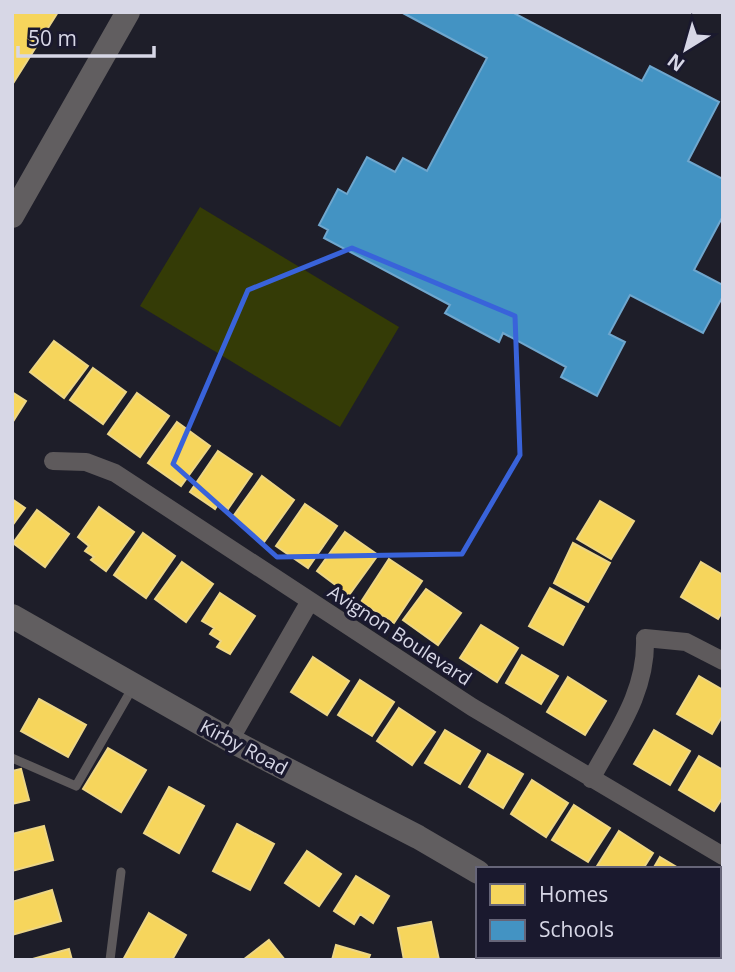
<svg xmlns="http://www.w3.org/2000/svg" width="735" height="972" font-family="'Open Sans',sans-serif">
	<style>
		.green { fill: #343b06 }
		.homes { fill: #f6d55c; stroke: #edd685; stroke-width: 2 }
		.schools { fill: #4393c3; stroke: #6fa7ce; stroke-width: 2 }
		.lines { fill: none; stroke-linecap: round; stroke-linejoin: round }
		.lane { stroke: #5e5a5c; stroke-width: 9 }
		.street { stroke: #5e5a5c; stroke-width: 18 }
		.secondary { stroke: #615e60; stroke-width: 24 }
		.marked { fill: none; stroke: #3963da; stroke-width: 5; stroke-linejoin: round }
		.labels { text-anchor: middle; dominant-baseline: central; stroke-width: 7; stroke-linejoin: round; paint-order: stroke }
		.street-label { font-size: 19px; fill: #d7d7e6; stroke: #1a192e }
	</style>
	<rect width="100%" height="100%" fill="#1e1e29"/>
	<path class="green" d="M200 207 399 327 340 427 140 306Z"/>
	<path class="homes" d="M12 12H58L12 85Z
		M54 341 88 366 64 398 30 372Z
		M93 368 126 392 103 424 70 400Z
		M12 392 26 401 12 423Z
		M137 393 169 416 140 457 108 434Z
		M177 422 210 446 181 486 148 463Z
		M218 451 252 474 228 509 219 503 215 509 190 492Z
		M262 476 294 500 264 542 232 518Z
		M12 499 25 508 12 526Z
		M600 501 634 521 611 559 577 539Z
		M305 504 337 526 308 568 276 546Z
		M99 507 134 532 106 571 91 560 94 557 85 551 89 546 78 537Z
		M37 510 69 534 45 567 13 543Z
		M345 532 378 555 349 595 317 571Z
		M143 533 175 556 146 598 114 575Z
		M573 543 610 563 588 602 554 583Z
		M389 559 422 581 394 623 361 602Z
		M182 562 213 584 186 622 155 599Z
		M701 562 723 575V611L718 619 681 597Z
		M550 588 584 607 563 645 529 626Z
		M426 589 461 613 438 645 403 620Z
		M220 593 255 616 230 654 217 647 221 641 210 634 214 628 202 621Z
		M481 625 518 648 497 682 460 658Z
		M522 655 558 676 541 704 506 683Z
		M313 657 349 681 327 715 291 692Z
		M699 676 723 690V715L712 734 677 714Z
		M568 677 606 701 585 735 547 712Z
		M360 680 394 702 372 736 338 715Z
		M39 699 86 725 68 757 21 731Z
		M399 708 435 732 412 765 377 741Z
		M445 730 480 751 460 784 425 763Z
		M654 730 690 751 670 785 634 764Z
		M108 748 146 770 121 812 83 789Z
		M488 754 523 774 503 808 469 787Z
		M699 756 723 770V797L714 811 679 790Z
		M21 769 29 800 12 804V771Z
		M532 780 568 803 546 837 511 814Z
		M169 787 204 806 179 853 144 833Z
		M574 805 610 828 588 862 552 840Z
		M237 824 274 844 250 890 213 871Z
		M44 826 53 860 12 871V834Z
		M619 831 653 853 643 869 597 866Z
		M307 851 341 874 319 906 285 883Z
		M660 857 680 869H653Z
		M356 876 389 896 373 923 360 914 354 924 334 911Z
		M52 890 61 921 12 935V902Z
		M719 896 723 898V937L719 943Z
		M149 913 186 935 172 960H123Z
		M431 922 439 960H404L398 928Z
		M269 940 285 960H243Z
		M336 945 370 955 368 960H332Z
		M69 949 72 960H29Z"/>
	<path class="schools" d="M401 12H512L642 81 650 66 719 102 688 161 723 179V216L694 270 723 285V296L703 333 630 295 609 334 625 342 597 396 561 377 566 367 503 333 499 342 445 313 450 305 324 238 328 230 319 225 338 189 347 194 367 157 395 172 403 158 427 171 487 58Z"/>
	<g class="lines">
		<path class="lane" d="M12 758 76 786 133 687
			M110 960 121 872"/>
		<path class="street" d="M53 461 86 462 115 473 472 707 723 856
			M230 740 310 601
			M591 779C616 733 647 692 645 638L686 642 723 661"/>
		<path class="secondary" d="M12 216 128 12
			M12 616 230 740 418 837 478 872
			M599 956 603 960"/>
	</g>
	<path class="marked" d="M352 248 515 316 520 455 462 554 277 557 173 464 248 290Z"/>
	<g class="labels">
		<g class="street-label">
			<text transform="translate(400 635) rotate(33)">Avignon Boulevard</text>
			<text transform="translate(244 747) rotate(28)">Kirby Road</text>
		</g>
	</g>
	<rect width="735" height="972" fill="none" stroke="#d7d7e6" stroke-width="28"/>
	<rect x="476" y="867" width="245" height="91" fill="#1a192e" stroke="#666578" stroke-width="2"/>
	<rect x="490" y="884" width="35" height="21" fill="#f6d55c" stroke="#666578" stroke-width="2"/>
	<text x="539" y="902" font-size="21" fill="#d7d7e6">Homes</text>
	<rect x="490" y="920" width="35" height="21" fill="#4393c3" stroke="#666578" stroke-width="2"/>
	<text x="539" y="937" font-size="21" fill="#d7d7e6">Schools</text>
	<g transform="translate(686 49) rotate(217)" stroke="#1a192e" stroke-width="5" paint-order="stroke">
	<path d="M0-5L12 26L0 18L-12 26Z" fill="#d7d7e6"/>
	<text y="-10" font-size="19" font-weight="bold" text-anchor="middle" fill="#d7d7e6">N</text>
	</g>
	<path d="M18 46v10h136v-10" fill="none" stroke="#d7d7e6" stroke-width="3.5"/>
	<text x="28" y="46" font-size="21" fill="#d7d7e6" stroke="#1a192e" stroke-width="5" paint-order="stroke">50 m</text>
</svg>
